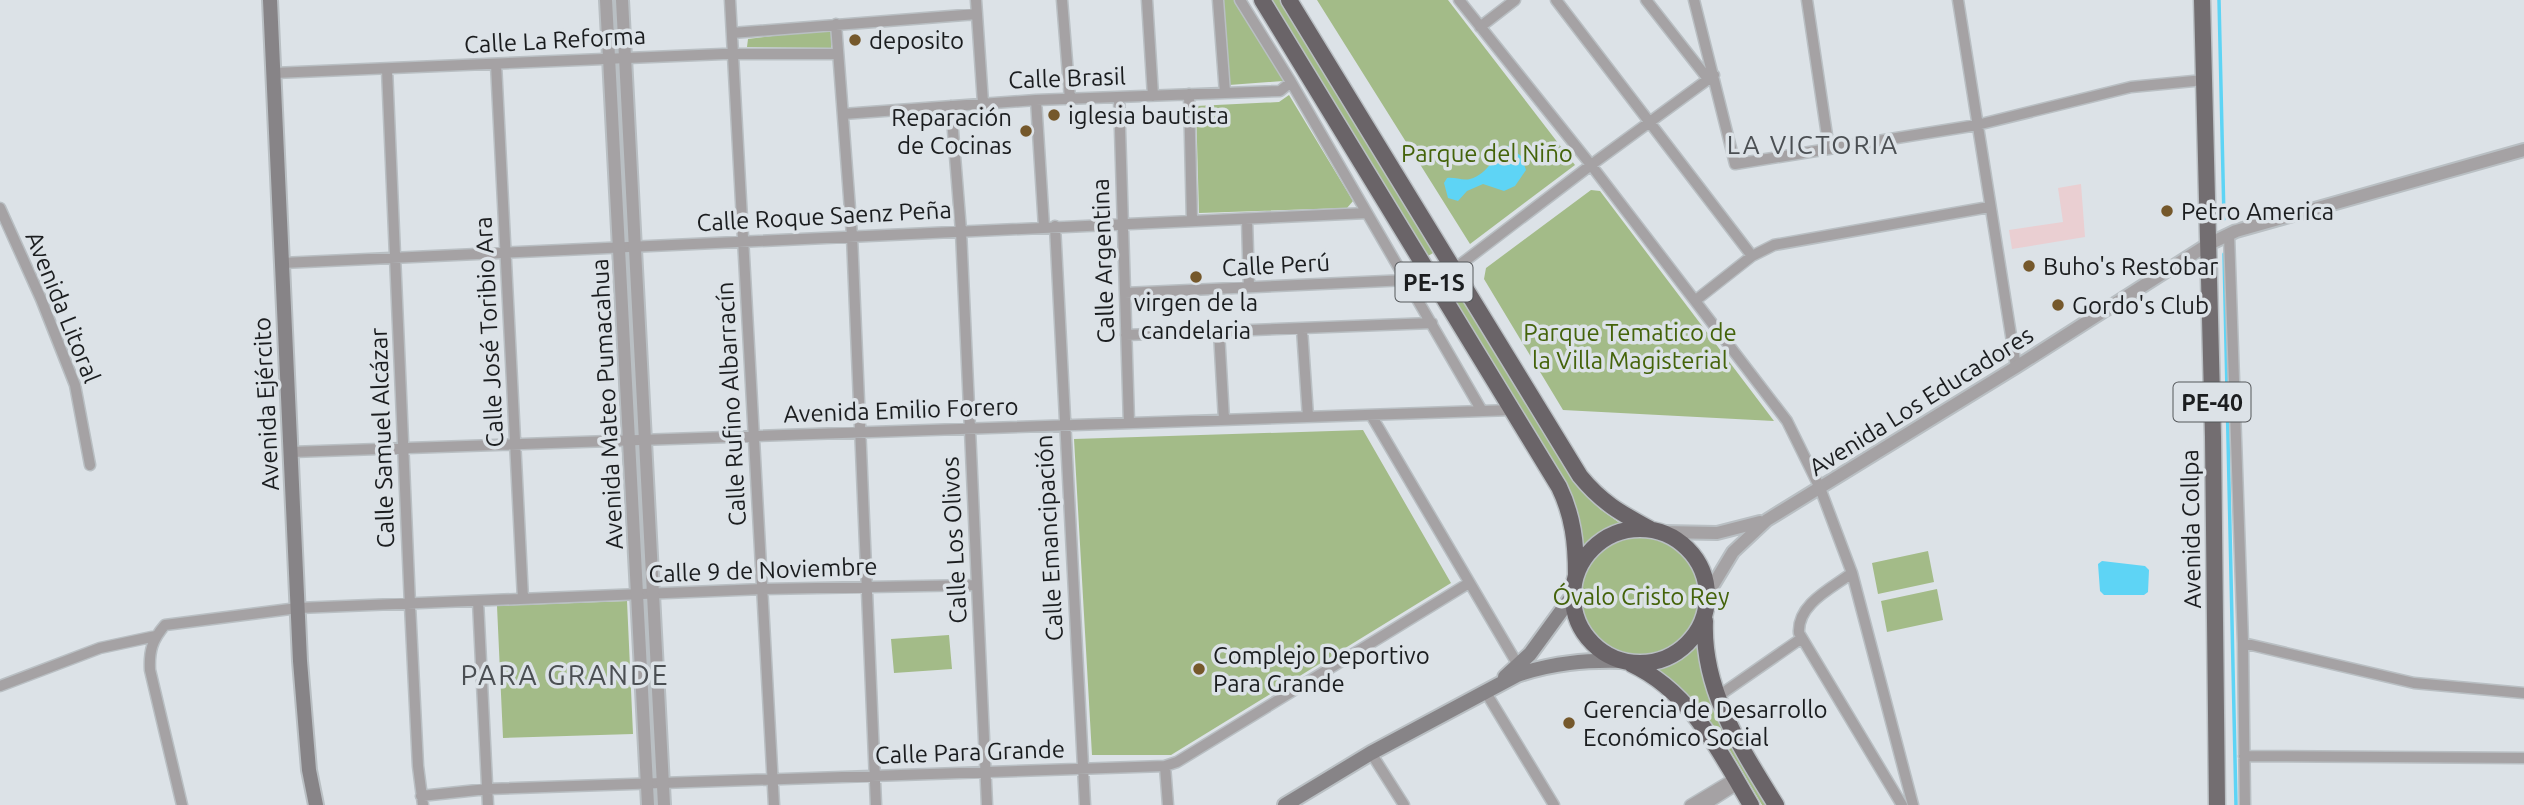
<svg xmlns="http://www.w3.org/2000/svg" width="2524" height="805" font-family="Ubuntu,sans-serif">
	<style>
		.industrial { fill: #eacfd2 }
		.green { fill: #a3bb88 }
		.water { fill: #5ed4f5 }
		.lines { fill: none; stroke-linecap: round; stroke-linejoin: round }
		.stream { stroke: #5ed4f5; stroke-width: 3.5 }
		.minor-casing { stroke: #b9bfc3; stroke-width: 13 }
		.tertiary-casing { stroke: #b9bfc3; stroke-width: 16 }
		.secondary-casing { stroke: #b9bfc3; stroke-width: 18 }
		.primary-casing { stroke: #b9bfc3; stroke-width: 19 }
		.trunk-casing { stroke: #b9bfc3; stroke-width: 19 }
		.minor { stroke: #a5a2a4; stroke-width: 10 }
		.tertiary { stroke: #a5a2a4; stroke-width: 12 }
		.secondary { stroke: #878487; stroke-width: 14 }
		.primary { stroke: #736e71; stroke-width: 16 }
		.trunk { stroke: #6a6468; stroke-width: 16 }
		.poi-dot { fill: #75582b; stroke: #dce2e7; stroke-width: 2.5 }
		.labels { text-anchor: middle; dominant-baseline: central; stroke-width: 7; stroke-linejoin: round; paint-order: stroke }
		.shield { fill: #dce2e7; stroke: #55585b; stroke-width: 2 }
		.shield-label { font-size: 23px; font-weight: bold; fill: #1b1d1f }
		.street-label { font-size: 24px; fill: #1b1d1f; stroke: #dce2e7 }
		.poi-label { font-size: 24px; fill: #1b1d1f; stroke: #dce2e7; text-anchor: start }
		.park-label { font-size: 24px; fill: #44630a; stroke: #dce2e7 }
		.neighbourhood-label { font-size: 26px; letter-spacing: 2px; fill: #4b4f53; stroke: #dce2e7 }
		.quarter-label { font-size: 28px; letter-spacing: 2px; fill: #4b4f53; stroke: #dce2e7 }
	</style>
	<rect width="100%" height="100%" fill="#dce2e7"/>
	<path class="industrial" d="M2081 184 2085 237 2012 249 2009 230 2063 222 2058 188Z"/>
	<path class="green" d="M1221 0H1236L1284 78 1283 81 1229 85Z
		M1268 0H1281L1433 249V253L1428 256 1424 255Z
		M1317 0H1448L1575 165 1470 244Z
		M832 29 831 48 747 47 748 39Z
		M615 76H622L630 239 625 238Z
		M1289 95 1353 201 1347 208 1199 213 1196 106 1279 102Z
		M1591 190 1600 191 1774 421 1563 410 1484 279 1486 268Z
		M1439 262 1574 481 1600 509 1621 524 1606 529 1582 549 1579 517 1574 503 1434 269Z
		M631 263 642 425H635L625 264Z
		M1363 430 1451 583 1171 755H1092L1074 439Z
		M1579 596a62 62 0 1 1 124 0a62 62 0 1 1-124 0Z
		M1928 551 1934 582 1878 594 1872 563Z
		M1937 589 1943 620 1887 632 1881 601Z
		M627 601 633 734 503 738 497 606Z
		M949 635 952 669 894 673 891 639Z
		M1699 639V657L1706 684 1775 805H1762C1733 757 1705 695 1651 670L1682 656Z"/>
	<path class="water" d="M1508 146 1521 156 1526 170 1515 186 1504 191 1483 184 1467 191 1458 201 1448 198 1444 183 1447 178C1455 177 1463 181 1470 179 1489 174 1493 155 1508 146Z
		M2102 561 2145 566 2149 570 2148 592 2144 595H2104L2100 591 2098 564Z"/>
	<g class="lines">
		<path class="stream" d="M2219 0 2224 219
			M2224 254 2236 805"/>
		<g class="minor-casing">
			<path id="minor" d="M730 0 774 805
				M976 0 983 103
				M1062 0 1070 99
				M1147 0 1153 96
				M1218 0 1225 93
				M1240 0 1291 82 1482 411
				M1459 0 1591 165 1787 421 1820 488 1852 573 1913 805
				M1556 0 1752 256
				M1646 0 1708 79
				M1694 0 1735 164 1977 125 2131 87 2204 80
				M1807 0 1829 149
				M1958 0 2016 367
				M836 24 852 236 876 805
				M1480 27 1515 0
				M732 33 977 14
				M496 64 523 599
				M387 69 410 605 418 766 423 805
				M274 73 723 54H838
				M1189 94 1192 221
				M1119 97 1129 423
				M1036 100 1044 227
				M951 106 961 231 987 805
				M843 114 1036 100 1280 91 1291 82
				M0 208 41 299 75 385 90 465
				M1247 219 1249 287
				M1055 226 1085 805
				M2229 235 2243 643 2245 805
				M282 263 1367 213
				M1453 270 1591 165 1714 75
				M1125 293 1408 280 1425 267
				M1696 300 1752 256 1774 245 1989 207
				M1302 329 1308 417
				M1219 332 1224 420
				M1126 335 1432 323
				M1371 415 1518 665
				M291 452 1512 410
				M1852 573C1832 588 1797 604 1799 633L1902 805
				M478 601 488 805
				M2243 643 2414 683 2524 693
				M0 686 100 648 156 636
				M1485 691 1554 805
				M1717 697 1802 638
				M1371 753 1404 805
				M2244 756 2524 758
				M1165 766 1168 805
				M421 796 487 789 1165 766 1177 762 1469 583
				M182 805 150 670C149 651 152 640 165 625L298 608 763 589 977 585
				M1690 805 1735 778
				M1705 805 1738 784"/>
		</g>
		<g class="tertiary-casing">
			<path id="tertiary" d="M606 0 648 805
				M622 0 664 805
				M1662 532 1717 533 1760 522
				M1707 595 1733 552 1767 520 2016 367 2207 245 2236 231 2524 150"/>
		</g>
		<g class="secondary-casing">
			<path id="secondary" d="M270 0 300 661 309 770 316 805
				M1505 677 1530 654 1573 595
				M1285 805 1371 753 1517 675C1553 663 1585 660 1622 661"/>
		</g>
		<g class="primary-casing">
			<path id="primary" d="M2202 0 2213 437 2217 805"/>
		</g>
		<g class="trunk-casing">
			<path id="trunk" d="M1262 0 1559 487C1573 516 1576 543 1576 575
				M1289 0 1580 476C1602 503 1621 513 1650 529
				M1573 596a67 67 0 1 1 134 0a67 67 0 1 1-134 0Z
				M1705 621C1702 690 1741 748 1776 805
				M1631 664C1691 692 1719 751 1751 805"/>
		</g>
		<use href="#minor" class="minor"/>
		<use href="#tertiary" class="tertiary"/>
		<use href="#secondary" class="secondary"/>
		<use href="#primary" class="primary"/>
		<use href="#trunk" class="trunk"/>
	</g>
	<g class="poi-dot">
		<circle cx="855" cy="40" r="7"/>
		<circle cx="1054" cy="115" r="7"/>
		<circle cx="1026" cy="131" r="7"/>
		<circle cx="2167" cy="211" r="7"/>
		<circle cx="2029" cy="266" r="7"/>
		<circle cx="1196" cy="277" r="7"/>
		<circle cx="2058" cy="305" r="7"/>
		<circle cx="1199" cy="669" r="7"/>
		<circle cx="1569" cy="723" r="7"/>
	</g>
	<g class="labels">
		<g class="shield">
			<rect x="1395.5" y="262.5" width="77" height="39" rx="5"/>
			<rect x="2173.5" y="382.5" width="77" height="39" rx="5"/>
		</g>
		<g class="shield-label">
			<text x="1434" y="282">PE-1S</text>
			<text x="2212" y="402">PE-40</text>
		</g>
		<g class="street-label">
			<text transform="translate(555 40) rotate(-3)">Calle La Reforma</text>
			<text transform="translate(1067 78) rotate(-2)">Calle Brasil</text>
			<text transform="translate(824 216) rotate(-3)">Calle Roque Saenz Peña</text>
			<text transform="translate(1103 261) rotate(-92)">Calle Argentina</text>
			<text transform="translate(1276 265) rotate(-3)">Calle Perú</text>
			<text transform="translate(63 307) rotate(68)">Avenida Litoral</text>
			<text transform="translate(489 332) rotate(-93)">Calle José Toribio Ara</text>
			<text transform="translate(1921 401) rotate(-32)">Avenida Los Educadores</text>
			<text transform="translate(266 404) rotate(-93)">Avenida Ejército</text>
			<text transform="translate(607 404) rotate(-93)">Avenida Mateo Pumacahua</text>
			<text transform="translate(731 404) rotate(-93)">Calle Rufino Albarracín</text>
			<text transform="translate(901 410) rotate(-2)">Avenida Emilio Forero</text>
			<text transform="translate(382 438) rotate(-92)">Calle Samuel Alcázar</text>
			<text transform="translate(2191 529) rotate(-91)">Avenida Collpa</text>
			<text transform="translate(1049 538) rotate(-93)">Calle Emancipación</text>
			<text transform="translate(954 540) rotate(-93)">Calle Los Olivos</text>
			<text transform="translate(763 570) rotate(-2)">Calle 9 de Noviembre</text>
			<text transform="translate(970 752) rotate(-2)">Calle Para Grande</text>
		</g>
		<g class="poi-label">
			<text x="869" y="40">deposito</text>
			<text x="1068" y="115">iglesia bautista</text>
			<text x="1012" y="117" text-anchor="end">Reparación<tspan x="1012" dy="28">de Cocinas</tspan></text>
			<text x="2181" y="211">Petro America</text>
			<text x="2043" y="266">Buho's Restobar</text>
			<text x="1196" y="302" text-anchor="middle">virgen de la<tspan x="1196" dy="28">candelaria</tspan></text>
			<text x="2072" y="305">Gordo's Club</text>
			<text x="1213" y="655">Complejo Deportivo<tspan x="1213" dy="28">Para Grande</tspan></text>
			<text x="1583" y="709">Gerencia de Desarrollo<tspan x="1583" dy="28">Económico Social</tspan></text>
		</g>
		<g class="park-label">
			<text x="1487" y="153">Parque del Niño</text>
			<text x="1630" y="332">Parque Tematico de<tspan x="1630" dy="28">la Villa Magisterial</tspan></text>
			<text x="1641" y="596">Óvalo Cristo Rey</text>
		</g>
		<g class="neighbourhood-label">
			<text x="1813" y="144">LA VICTORIA</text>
		</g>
		<g class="quarter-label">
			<text x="565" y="674">PARA GRANDE</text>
		</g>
	</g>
</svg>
